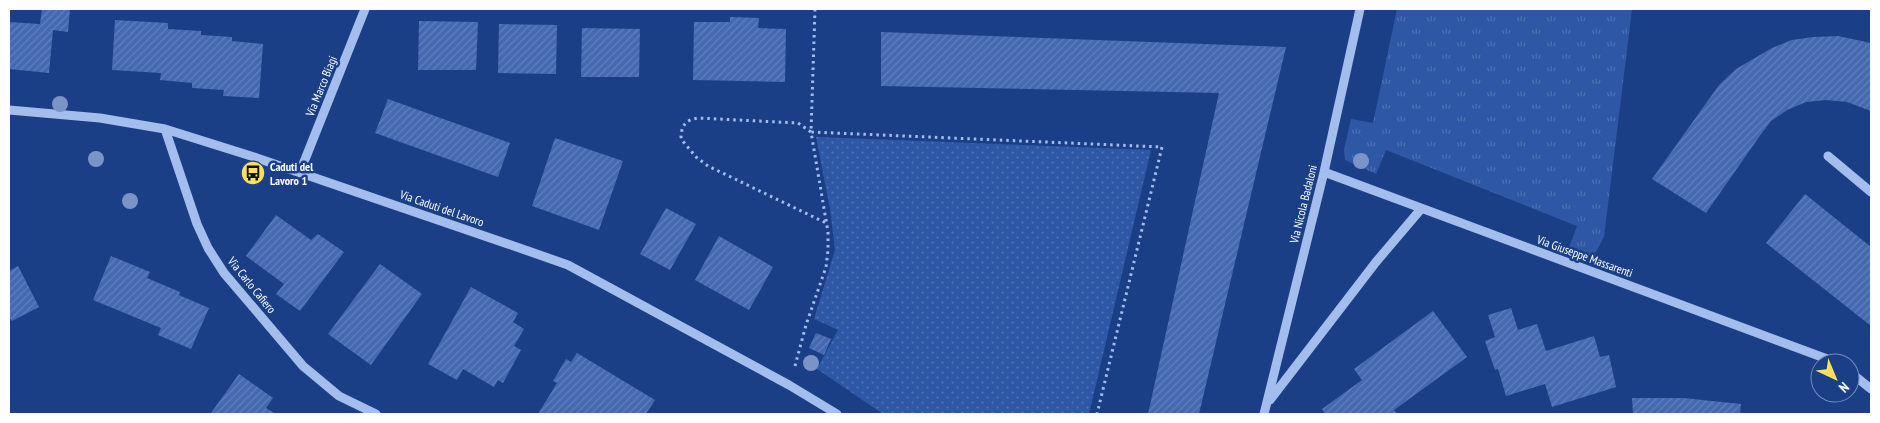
<svg xmlns="http://www.w3.org/2000/svg" width="1880" height="423" font-family="'PT Sans Narrow',sans-serif">
	<style>
		.grass { fill: url(#grass-dots) }
		.park { fill: url(#park-tufts) }
		.building { fill: url(#building-hatch) }
		.lines { fill: none; stroke-linecap: round; stroke-linejoin: round }
		.path { stroke: #a3bdec; stroke-width: 3; stroke-dasharray: 2.5 4; stroke-linecap: butt }
		.minor { stroke: #a3bdec; stroke-width: 9 }
		.tree { fill: #7b94c6 }
		.labels { text-anchor: middle; dominant-baseline: central; stroke-width: 5; stroke-linejoin: round; paint-order: stroke }
		.street-label { font-size: 12px; fill: #fff; stroke: #1b3f87 }
		.poi-label { font-size: 12px; font-weight: bold; fill: #fff; stroke: #1b3f87; text-anchor: start }
	</style>
	<defs>
		<pattern id="grass-dots" width="8" height="8" patternUnits="userSpaceOnUse" patternTransform="scale(1.25)"><rect width="8" height="8" fill="#2e58a5"/><path d="M2 2h.1M6 6h.1" fill="none" stroke="#4d71b2" stroke-width="1.8" stroke-linecap="round"/></pattern>
		<pattern id="park-tufts" width="24" height="20" patternUnits="userSpaceOnUse" patternTransform="scale(1.25)"><rect width="24" height="20" fill="#2e58a5"/><path d="M3 7l-1-3M5 7V3M7 7l1-3M15 17l-1-3M17 17v-4M19 17l1-3" fill="none" stroke="#4d71b2"/></pattern>
		<pattern id="building-hatch" width="6" height="6" patternUnits="userSpaceOnUse" patternTransform="scale(1.25)"><rect width="6" height="6" fill="#4469b0"/><path d="M-1 1l2-2M0 6l6-6M5 7l2-2" fill="none" stroke="#6080bc"/></pattern>
	</defs>
	<rect width="100%" height="100%" fill="#1b3f87"/>
	<path class="grass" d="M816 137 1151 150 1089 414H883L817 369 838 330 814 319 835 250 830 209Z"/>
	<path class="park" d="M1397 9H1632L1604 237 1596 252 1589 256 1568 250 1577 226 1386 150 1376 174 1345 160 1344 150 1351 119 1373 123Z"/>
	<path class="building" d="M42 9H70L68 32 53 30 49 73 9 69V22L40 24Z
		M730 17 759 18 758 28 786 29 785 82 693 80 694 22H730Z
		M115 20 168 23V29L201 31V35L232 37V41L263 44 259 98 223 96 224 90 192 88V83L160 80 161 73 112 70Z
		M419 21 478 22 476 70H418Z
		M499 24 557 25 556 74 498 73Z
		M582 28 640 29 639 77H581Z
		M881 32 1286 47 1199 414H1148L1219 93 881 86Z
		M1838 36 1871 43V111L1847 102 1826 100 1806 102 1787 110 1771 121 1759 137 1706 213 1652 179 1719 85 1736 69 1772 48 1792 40 1813 37Z
		M388 99 510 143 498 177 375 133Z
		M555 138 623 161 599 230 532 206Z
		M1805 194 1871 247V326L1766 243Z
		M666 208 696 224 670 270 640 254Z
		M276 215 311 240 318 234 344 252 300 311 276 294 284 284 246 256Z
		M719 236 773 267 749 310 695 280Z
		M111 256 150 272 147 278 180 292 179 295 209 308 191 349 158 335 161 328 93 300Z
		M380 264 422 294 371 365 328 334Z
		M18 266 39 307 12 321 9 317V271Z
		M471 287 518 313 513 322 524 329 514 346 521 350 503 383 498 380 494 387 463 369 457 380 428 364Z
		M1511 308 1518 330 1537 324 1546 351 1594 336 1600 357 1609 355 1616 387 1552 407 1545 384 1506 396 1498 369 1495 370 1485 341 1495 337 1488 315Z
		M1433 311 1467 357 1394 410 1397 414H1325L1322 409 1362 380 1354 369Z
		M816 333 831 339 824 355 809 348Z
		M577 353 655 400 646 414H538L557 383 553 381 566 359 571 362Z
		M239 374 273 398 266 408 276 414 211 413Z
		M1632 398H1683L1741 404 1740 414H1633Z"/>
	<g class="lines">
		<path class="path" d="M815 9 811 132 1162 147 1097 414
			M795 366 806 325 826 267 828 250V232L811 132 798 123 698 118C685 120 681 126 681 139L696 157 708 166 826 223"/>
		<path class="minor" d="M9 110 100 118 165 129 251 156 531 252 568 265 789 385 837 414
			M165 129 197 224 208 248 224 273 303 366 339 396 376 414
			M1828 156 1871 192
			M300 172 365 9
			M1324 172 1838 363
			M1850 372 1871 389
			M1270 400 1376 262 1421 209
			M1264 414 1324 172 1360 9"/>
	</g>
	<g class="tree">
		<circle cx="60" cy="104" r="8"/>
		<circle cx="96" cy="159" r="8"/>
		<circle cx="1361" cy="161" r="8"/>
		<circle cx="130" cy="201" r="8"/>
		<circle cx="811" cy="363" r="8"/>
	</g>
	<defs>
		<g id="bus-disc" transform="scale(1.25)"><circle r="9.5" fill="#fddf60" stroke="#1b3f87"/><path d="M-5-6H5V4H4V6H2V4H-2V6H-4V4H-5ZM-3.5-4V0h7V-4ZM-3.5 1.2v1.5H-2V1.2ZM2 1.2v1.5H3.5V1.2Z" fill="#111"/></g>
	</defs>
	<g fill-rule="evenodd">
		<use href="#bus-disc" x="253" y="173"/>
	</g>
	<g class="labels">
		<g class="street-label">
			<text transform="translate(321 86) rotate(-68)">Via Marco Biagi</text>
			<text transform="translate(1303 204) rotate(-76)">Via Nicola Badaloni</text>
			<text transform="translate(442 208) rotate(19)">Via Caduti del Lavoro</text>
			<text transform="translate(1585 256) rotate(20)">Via Giuseppe Massarenti</text>
			<text transform="translate(252 285) rotate(51)">Via Carlo Cafiero</text>
		</g>
		<g class="poi-label">
			<text x="270" y="166">Caduti del<tspan x="270" dy="14">Lavoro 1</tspan></text>
		</g>
	</g>
	<rect width="1880" height="423" fill="none" stroke="#ffffff" stroke-width="20"/>
	<g transform="translate(1835 378) rotate(136)"><circle r="24" fill="#1b3f87" stroke="#768cb7"/>
	<path d="M0-4L9 19L0 12L-9 19Z" fill="#fddf60"/>
	<text y="-8" font-size="14" font-weight="bold" text-anchor="middle" fill="#ffffff">N</text>
	</g>
</svg>
